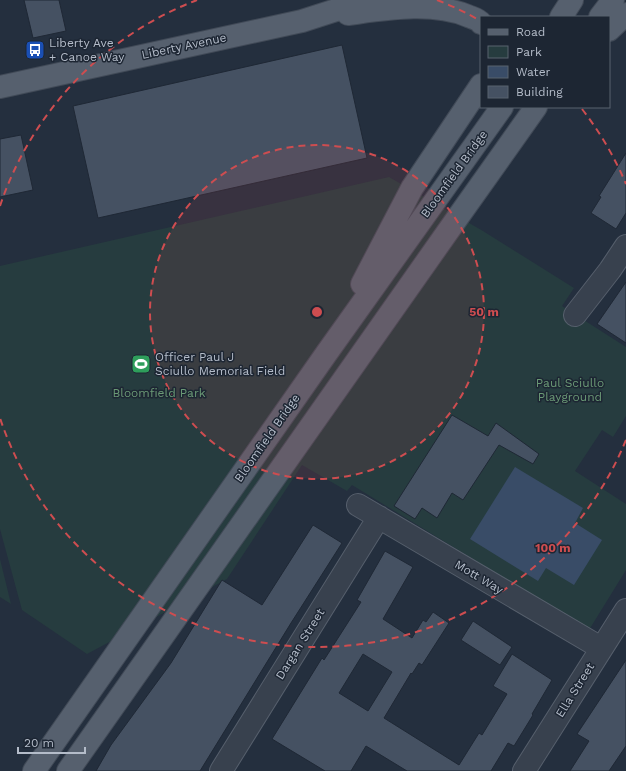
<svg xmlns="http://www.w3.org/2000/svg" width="626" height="771" font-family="'Work Sans',sans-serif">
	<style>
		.green { fill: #263c3f }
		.water { fill: #394c67 }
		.building { fill: #455162; stroke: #1f2835; fill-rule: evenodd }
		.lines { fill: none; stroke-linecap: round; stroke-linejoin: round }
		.minor-casing { stroke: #565f6c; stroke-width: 24 }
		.major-casing { stroke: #414a57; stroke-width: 24 }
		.minor { stroke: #38414e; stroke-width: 22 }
		.major { stroke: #56606e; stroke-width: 22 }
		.ring { fill: none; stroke: #ce4d50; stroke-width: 2; stroke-dasharray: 7 5 }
		.labels { text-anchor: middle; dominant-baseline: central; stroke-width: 3; stroke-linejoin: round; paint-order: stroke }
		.poi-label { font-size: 12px; fill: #b4bcc9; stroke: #1d2633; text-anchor: start }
		.street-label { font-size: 12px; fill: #b4bcc9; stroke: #1d2633 }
		.park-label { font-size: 12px; fill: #6b9a76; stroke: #1d2633 }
		.centre { fill: #ce4d50; stroke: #1d2633; stroke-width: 2 }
		.ring-label { font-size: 12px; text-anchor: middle; font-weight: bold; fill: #ce4d50; stroke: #1d2633; stroke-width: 3; stroke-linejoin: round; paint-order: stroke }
	</style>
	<rect width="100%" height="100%" fill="#242f3e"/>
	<path class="green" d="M389 177 483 231 574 288 562 306 626 347V416L613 437 602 430 575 471 626 504V570L589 630 352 485 347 491 302 465 227 579 87 654 22 610 0 529V266Z
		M0 559 11 604 0 597Z"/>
	<path class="water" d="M515 467 583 508 575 523 602 540 574 585 546 568 538 581 470 539Z"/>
	<path class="building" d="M24 0H59L66 31 33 38Z
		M342 45 367 158 98 218 73 106Z
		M21 135 33 190 0 197V139Z
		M626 153V213L616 229 591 213 601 197 599 196Z
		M626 282V343L597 324Z
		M452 415 488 436 496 423 539 454 533 464 499 445 463 500 452 493 437 518 422 508 415 519 394 506Z
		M313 525 342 543 291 623 200 771H96L111 745 171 663 222 580 262 605Z
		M385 551 413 567 383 619 412 638 423 620 426 622 433 612 449 623 422 665 419 663 412 674 411 673 384 718 459 765 479 733 482 735 507 694 493 686 512 654 552 680 532 714 533 715 514 746 508 743 491 771H407L366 746 351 771H325L272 739 322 658 324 660 361 602 357 600ZM363 654 392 672 368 711 339 693Z
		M473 621 512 647 500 665 461 640Z
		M626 660V746L609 771H570L589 741 577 734Z"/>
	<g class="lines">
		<g class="minor-casing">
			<path id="minor" d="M575 315 610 270 626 246
				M358 505 601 648
				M221 771 379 517
				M524 771 626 610"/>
		</g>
		<g class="major-casing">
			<path id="major" d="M348 14C386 9 432 1 468 16 473 18 478 19 481 23
				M561 17 572 0
				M600 17 613 0
				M609 30 626 14
				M0 87 302 21 367 0
				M362 284 412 188 481 85
				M34 771 326 354 502 107
				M68 771 458 217 536 107"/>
		</g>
		<use href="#minor" class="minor"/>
		<use href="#major" class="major"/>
	</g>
	<circle cx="317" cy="312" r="167" fill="#ce4d50" fill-opacity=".12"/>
	<g class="ring">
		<circle cx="317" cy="312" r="167"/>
		<path d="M626 440A334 334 0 0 1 0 418M0 206A334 334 0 0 1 197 0M437 0A334 334 0 0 1 479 20M582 109A334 334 0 0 1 626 184"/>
	</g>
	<defs>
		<g id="bus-square" transform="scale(1)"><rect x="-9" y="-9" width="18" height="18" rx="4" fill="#1a4fb4" stroke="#1d2633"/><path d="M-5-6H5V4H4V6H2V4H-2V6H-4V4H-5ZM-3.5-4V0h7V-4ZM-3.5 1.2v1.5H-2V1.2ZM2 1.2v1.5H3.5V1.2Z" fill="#fff"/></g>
		<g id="stadium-square" transform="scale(1)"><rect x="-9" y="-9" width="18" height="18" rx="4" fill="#2e9e5b" stroke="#1d2633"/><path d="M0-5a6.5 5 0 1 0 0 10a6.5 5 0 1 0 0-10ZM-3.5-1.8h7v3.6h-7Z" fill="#fff"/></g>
	</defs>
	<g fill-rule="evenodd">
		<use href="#bus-square" x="35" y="50"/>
		<use href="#stadium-square" x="141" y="364"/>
	</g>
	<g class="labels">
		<g class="poi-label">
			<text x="49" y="43">Liberty Ave<tspan x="49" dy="14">+ Canoe Way</tspan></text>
			<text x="155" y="357">Officer Paul J<tspan x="155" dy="14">Sciullo Memorial Field</tspan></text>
		</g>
		<g class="street-label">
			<text transform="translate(184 46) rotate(-12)">Liberty Avenue</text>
			<text transform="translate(454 174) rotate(-54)">Bloomfield Bridge</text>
			<text transform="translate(267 438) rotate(-55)">Bloomfield Bridge</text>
			<text transform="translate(479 577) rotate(31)">Mott Way</text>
			<text transform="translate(300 644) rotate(-58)">Dargan Street</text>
			<text transform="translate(575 690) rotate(-58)">Ella Street</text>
		</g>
		<g class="park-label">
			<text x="570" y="383">Paul Sciullo<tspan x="570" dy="14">Playground</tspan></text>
			<text x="159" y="393">Bloomfield Park</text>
		</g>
	</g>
	<circle cx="317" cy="312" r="6" class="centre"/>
	<g class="ring-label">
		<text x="484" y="316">50 m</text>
		<text x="553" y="552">100 m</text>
	</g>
	<rect x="480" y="16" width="130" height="92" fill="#1d2633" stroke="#59626f"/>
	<rect x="488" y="29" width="20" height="6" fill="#56606e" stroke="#59626f"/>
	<text x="516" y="36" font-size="12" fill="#b4bcc9">Road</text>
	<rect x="488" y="46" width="20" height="12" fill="#263c3f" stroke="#59626f"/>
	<text x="516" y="56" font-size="12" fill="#b4bcc9">Park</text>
	<rect x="488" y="66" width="20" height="12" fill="#394c67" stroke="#59626f"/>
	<text x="516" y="76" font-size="12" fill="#b4bcc9">Water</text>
	<rect x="488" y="86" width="20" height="12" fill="#455162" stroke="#59626f"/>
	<text x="516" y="96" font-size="12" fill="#b4bcc9">Building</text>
	<path d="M18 747v6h67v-6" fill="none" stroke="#b4bcc9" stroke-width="2"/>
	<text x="24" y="747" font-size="12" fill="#b4bcc9" stroke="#1d2633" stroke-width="3" paint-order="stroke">20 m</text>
</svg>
